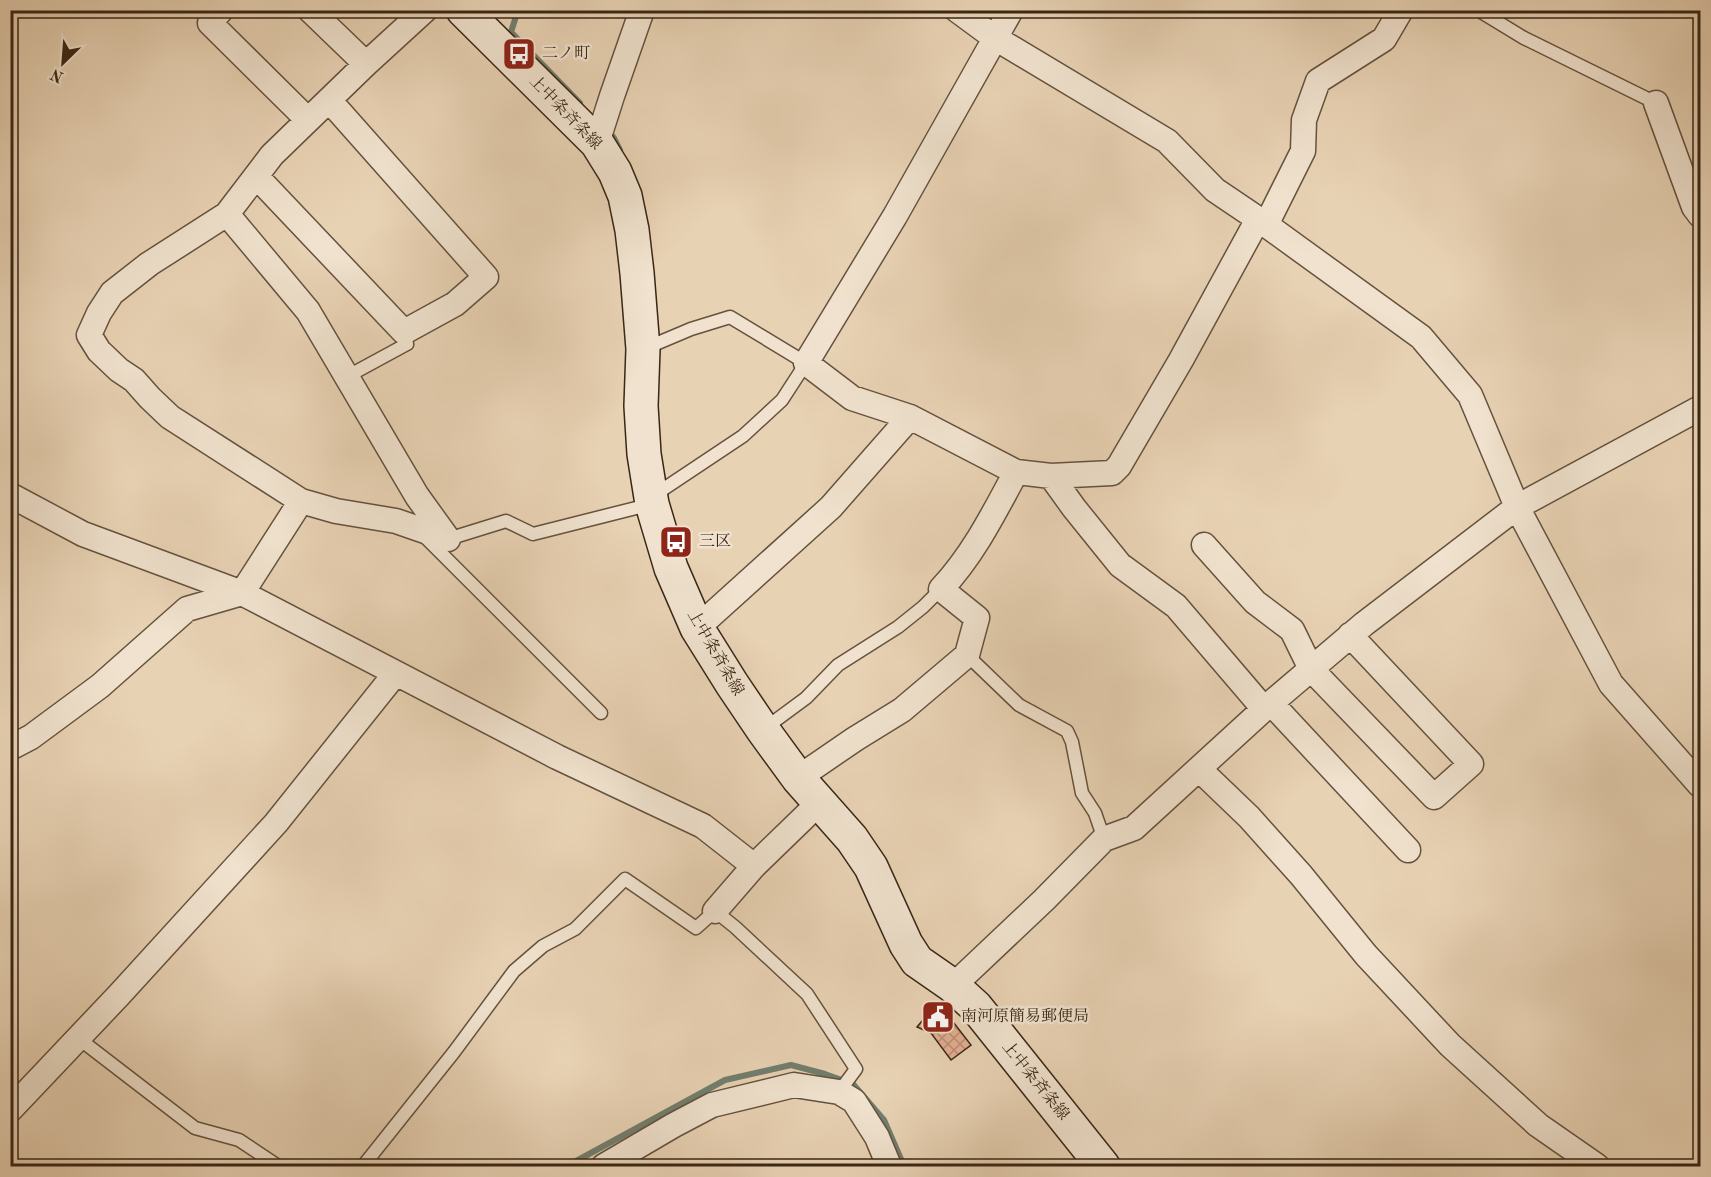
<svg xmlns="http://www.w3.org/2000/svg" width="1711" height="1177" font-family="'Old Standard TT','Noto Serif JP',serif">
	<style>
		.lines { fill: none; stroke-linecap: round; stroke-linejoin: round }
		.stream { stroke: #717e6f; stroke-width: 6 }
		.building { fill: url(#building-cross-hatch); stroke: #392716; stroke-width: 1.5 }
		.service-casing { stroke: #65523e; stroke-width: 15 }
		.minor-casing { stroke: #65523e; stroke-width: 27 }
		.secondary-casing { stroke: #392716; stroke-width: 36 }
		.service { stroke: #f0e2ce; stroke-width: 12 }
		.minor { stroke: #f0e2ce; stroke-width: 24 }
		.secondary { stroke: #f0e2ce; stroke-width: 33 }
		.labels { text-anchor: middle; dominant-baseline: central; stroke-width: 5; stroke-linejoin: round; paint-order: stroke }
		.poi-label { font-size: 16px; fill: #392716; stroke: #f0e2ce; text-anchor: start }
		.street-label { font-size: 16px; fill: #392716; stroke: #f0e2ce }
	</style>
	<defs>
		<pattern id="building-cross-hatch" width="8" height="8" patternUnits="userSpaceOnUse" patternTransform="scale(1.5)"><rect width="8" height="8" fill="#e6af92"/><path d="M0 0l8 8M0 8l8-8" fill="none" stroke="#bb8e76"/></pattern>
	</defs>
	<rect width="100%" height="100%" fill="#e8d2b4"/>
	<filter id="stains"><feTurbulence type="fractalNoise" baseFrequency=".00333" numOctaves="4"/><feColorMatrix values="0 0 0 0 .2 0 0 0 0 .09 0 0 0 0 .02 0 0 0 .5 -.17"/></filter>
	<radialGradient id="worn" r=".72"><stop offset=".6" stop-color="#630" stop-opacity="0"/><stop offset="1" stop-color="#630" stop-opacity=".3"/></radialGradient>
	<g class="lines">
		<path class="stream" d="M518 10 511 32 580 103
			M608 131 614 138 620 150
			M567 1166 725 1080 791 1065 825 1074 853 1084 884 1120 904 1166"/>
	</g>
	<path class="building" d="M936 1004 947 1014 971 1045 951 1060 931 1033 917 1027Z"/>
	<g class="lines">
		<g class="service-casing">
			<path id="service" d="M1478 10 1524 38 1656 103
				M348 376 407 344 404 332
				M424 536 601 713
				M448 539 506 521 533 534 652 504 662 490 743 436 782 400 806 363 730 317 691 329 646 348
				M967 655 1019 705 1067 731 1072 742 1082 793 1095 813 1104 839
				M764 729 806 698 838 665 898 627 923 607 941 589
				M78 1038 195 1128 239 1140 278 1166
				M363 1166 454 1052 514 971 543 946 575 929 625 879 696 928 715 911 735 927 807 994 856 1069 839 1092"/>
		</g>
		<g class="minor-casing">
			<path id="minor" d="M221 10 210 23 308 120
				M310 10 366 64
				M1011 10 895 216 806 363 852 398 910 417 1016 472 1051 476 1112 473 1119 466 1181 360 1258 219
				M1656 103 1694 207 1700 215
				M597 143 612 96 642 10
				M256 176 404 332 455 304 486 277 329 100
				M227 214 308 311 417 496 448 539
				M1266 225 1303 151 1304 120 1318 81 1384 39 1401 10
				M1700 408 1517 507 1611 684 1700 785
				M1051 476 1074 508 1120 565 1176 606 1264 709
				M10 495 83 534 242 593 557 757 703 826 754 866
				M301 501 170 417 150 398 134 380 119 370 99 351 89 335 99 313 112 293 149 264 227 214 272 155 366 64 425 10
				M1204 545 1255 602 1292 630 1311 669 1434 797 1471 764 1350 635
				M697 628 831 507 910 417
				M1271 703 1408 850
				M10 748 31 737 100 686 187 609 242 593 301 501 336 511 396 521 448 539
				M1199 769 1249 817 1301 875 1366 955 1450 1045 1538 1125 1597 1166
				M798 778 855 739 902 710 967 655 977 618 941 589C973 555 994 513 1016 472
				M715 911 754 866 819 803
				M953 986 1044 900 1104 839 1134 828 1264 709 1364 624 1517 507 1470 395 1421 337 1258 219 1215 190 1167 141 995 38 957 10
				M10 1110 119 995 276 823 395 674
				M604 1166 674 1125 712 1105 794 1085 839 1092 854 1101 877 1137 889 1166"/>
		</g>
		<g class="secondary-casing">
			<path id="secondary" d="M463 10 597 143 615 172 625 196 632 230 637 273 643 349 641 406 644 454 652 504 671 568 697 628 732 684 763 730 798 778 852 839 871 867 906 944 917 961 953 986 976 1007 1103 1166"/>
		</g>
		<use href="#service" class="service"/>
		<use href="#minor" class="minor"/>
		<use href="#secondary" class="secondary"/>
	</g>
	<defs>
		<g id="bus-square" transform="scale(1.725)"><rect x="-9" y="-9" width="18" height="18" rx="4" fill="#8f2418" stroke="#f0e2ce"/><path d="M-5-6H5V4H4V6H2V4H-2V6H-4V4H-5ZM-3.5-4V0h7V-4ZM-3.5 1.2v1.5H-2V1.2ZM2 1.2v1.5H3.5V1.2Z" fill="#fff"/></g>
		<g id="civic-square" transform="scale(1.725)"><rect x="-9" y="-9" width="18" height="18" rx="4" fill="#8f2418" stroke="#f0e2ce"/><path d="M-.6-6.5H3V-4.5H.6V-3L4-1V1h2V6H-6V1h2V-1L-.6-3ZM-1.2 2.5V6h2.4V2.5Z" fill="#fff"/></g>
	</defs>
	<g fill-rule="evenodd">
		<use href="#bus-square" x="519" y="54"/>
		<use href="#bus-square" x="676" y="542"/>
		<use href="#civic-square" x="938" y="1017"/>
	</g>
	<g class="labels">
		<g class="poi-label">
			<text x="542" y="54">二ノ町</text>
			<text x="699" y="542">三区</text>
			<text x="961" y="1017">南河原簡易郵便局</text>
		</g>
		<g class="street-label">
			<text transform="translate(565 113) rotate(46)">上中条斉条線</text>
			<text transform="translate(715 653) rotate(60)">上中条斉条線</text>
			<text transform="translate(1035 1081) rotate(51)">上中条斉条線</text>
		</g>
	</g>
	<rect width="1711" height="1177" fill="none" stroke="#e8d2b4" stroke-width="36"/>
	<rect x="12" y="12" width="1687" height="1153" fill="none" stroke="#392716" stroke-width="3"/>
	<rect x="18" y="18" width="1675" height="1141" fill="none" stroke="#392716" stroke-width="1.5"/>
	<g transform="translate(63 63) rotate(205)" stroke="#f0e2ce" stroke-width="4.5" paint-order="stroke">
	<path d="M0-4.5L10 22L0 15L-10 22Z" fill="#392716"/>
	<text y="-9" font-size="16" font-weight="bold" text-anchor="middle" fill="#392716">N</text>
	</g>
	<rect width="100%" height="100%" filter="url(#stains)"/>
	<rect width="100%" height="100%" fill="url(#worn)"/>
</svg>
